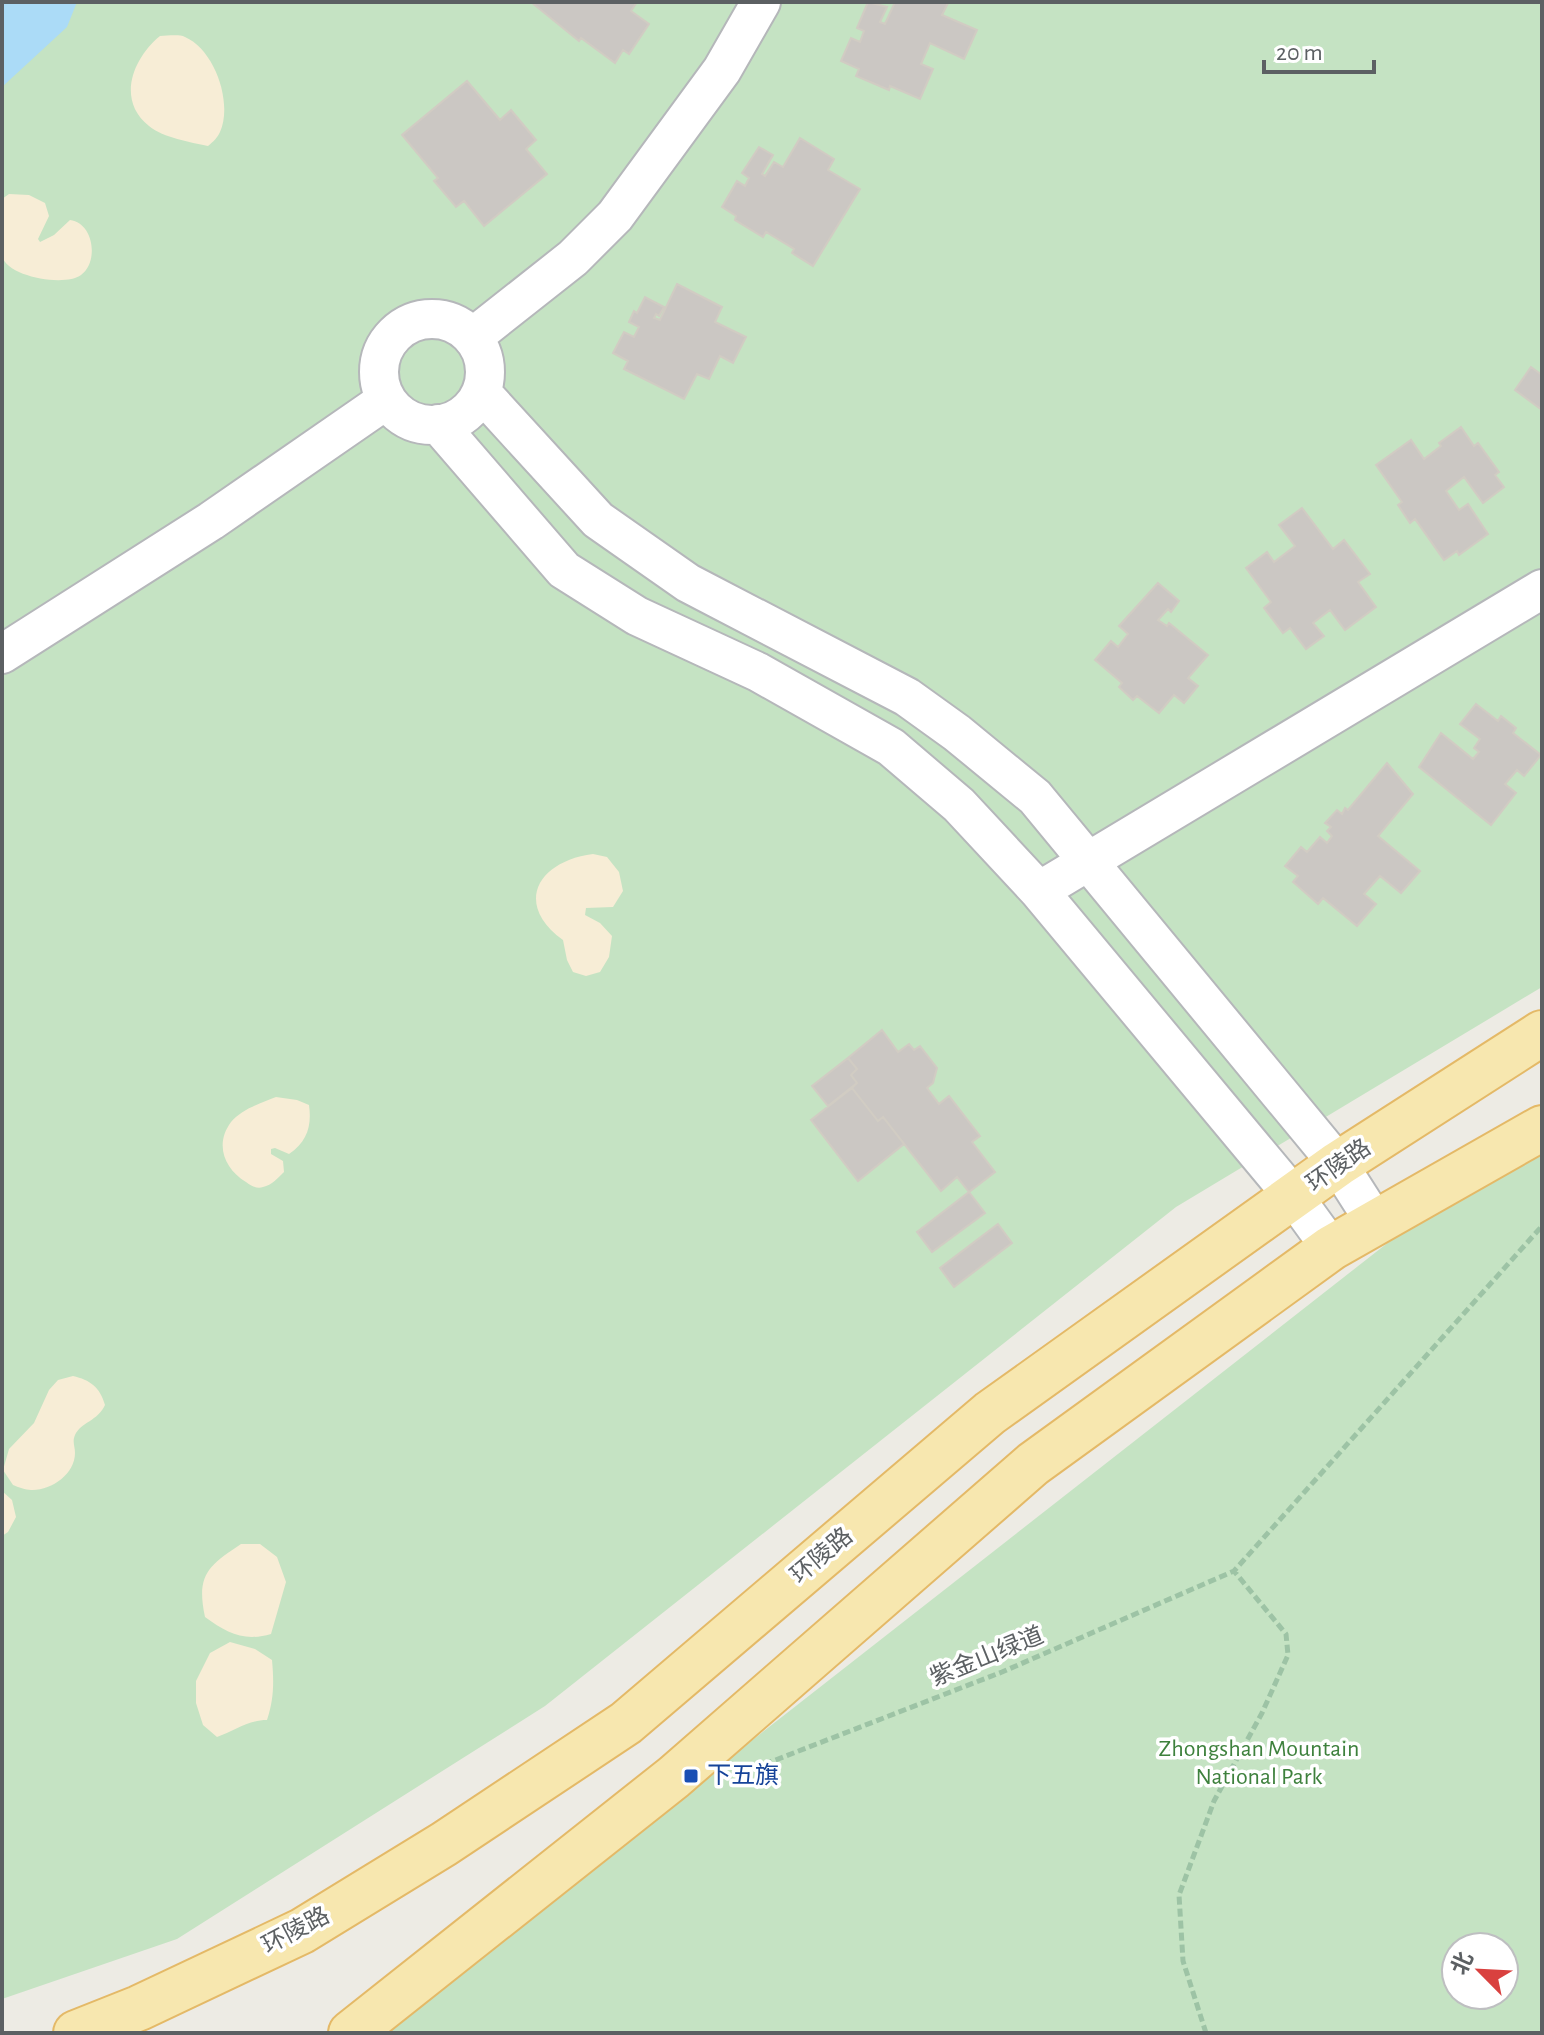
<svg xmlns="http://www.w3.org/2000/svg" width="1544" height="2035" font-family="'Alegreya Sans','Noto Sans SC',sans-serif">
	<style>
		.green { fill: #c5e3c3; fill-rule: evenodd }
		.sand { fill: #f7edd6 }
		.water { fill: #abdbf7 }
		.building { fill: #cbc7c3; stroke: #d1ccc3; stroke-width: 2 }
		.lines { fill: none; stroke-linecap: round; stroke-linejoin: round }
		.minor-casing { stroke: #b5b7ba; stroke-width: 42 }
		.primary-casing { stroke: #e4b967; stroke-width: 48 }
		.path { stroke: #9dc3a5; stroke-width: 5; stroke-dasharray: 8 4; stroke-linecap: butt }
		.minor { stroke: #fff; stroke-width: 38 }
		.primary { stroke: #f7e7af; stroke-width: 44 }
		.transit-dot { fill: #1a4fb4; stroke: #fff; stroke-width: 3 }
		.labels { text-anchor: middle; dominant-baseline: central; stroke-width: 7; stroke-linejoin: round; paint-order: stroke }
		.street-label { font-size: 24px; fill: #5c6063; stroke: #fff }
		.park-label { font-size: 24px; fill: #3e813d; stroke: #fff }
		.transit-label { font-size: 24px; fill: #164399; stroke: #fff; text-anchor: start }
	</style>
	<rect width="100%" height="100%" fill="#edebe4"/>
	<path class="green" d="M2 2H1542V987L1176 1207 545 1706 177 1939 2 1999Z
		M1542 1136V2033H378L1500 1155ZM1456 1947H1504V1995H1456Z"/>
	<path class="sand" d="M160 36C167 36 179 34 185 37 215 50 233 103 220 132 218 137 213 142 208 146 190 142 164 138 149 126 116 100 133 58 160 36Z
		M9 194 29 195 45 203 49 216 38 239 40 242 54 235 70 220C94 223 99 262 81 275 65 287 7 277 2 256 0 239 2 216 2 199Z
		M593 854 607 857 619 872 623 891 613 907 586 908 585 915 600 923 612 936 609 957 600 972 586 976 573 972 567 960 563 940C513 904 538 861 593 854Z
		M276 1097 297 1100 309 1105C312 1126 307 1142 289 1154L275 1148 271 1149V1154L283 1161 284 1172C278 1178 272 1185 263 1187 257 1189 251 1186 246 1182 225 1169 214 1145 231 1122 242 1109 261 1103 276 1097Z
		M73 1376C90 1380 100 1387 105 1405 98 1421 81 1422 75 1435 72 1442 75 1446 75 1453 75 1474 51 1491 31 1490 26 1490 18 1487 13 1485L3 1470 9 1449 34 1423 49 1390 58 1380Z
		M2 1491 12 1500 16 1517 8 1532 2 1536Z
		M241 1544H260L277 1557 286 1582 271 1634C244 1642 227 1633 205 1617 196 1575 208 1566 241 1544Z
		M230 1642 255 1649 272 1660C274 1682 274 1699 267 1720 248 1720 234 1731 217 1737L203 1725 196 1703V1681L210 1653Z"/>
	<path class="water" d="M2 2H77L67 27 2 87Z"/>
	<path class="building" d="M531 2H637L631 11 649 24 629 54 623 50 615 63 581 38 579 41Z
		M868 2 887 7 880 22 885 24 895 2H945L948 3 942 15 977 30 964 59 930 43 921 64 933 69 920 99 890 86 889 90 856 76 859 69 841 61 851 38 860 42 864 31 857 28Z
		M467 81 500 120 511 110 536 140 526 149 547 174 484 226 464 201 456 207 434 181 438 178 402 135Z
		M800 138 834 159 828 170 860 189 813 266 792 253 794 249 766 232 763 237 735 220 736 216 722 207 737 181 745 186 749 178 742 173 759 147 773 155 762 174 765 176 774 162 783 167Z
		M677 284 722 307 715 322 746 337 733 363 720 356 709 379 697 374 684 399 624 369 628 361 613 353 624 332 634 337 639 327 629 322 634 311 637 313 645 297 664 307 659 316 656 314 654 318 660 320Z
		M1531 367 1542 375V410L1515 390Z
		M1461 427 1474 446 1478 443 1499 472 1495 475 1504 487 1483 503 1464 477 1446 491 1459 510 1468 504 1488 534 1459 555 1457 551 1444 560 1415 519 1410 523 1398 505 1402 502 1376 465 1411 440 1424 459 1441 446 1439 443Z
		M1302 508 1333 549 1344 540 1370 574 1358 582 1376 607 1345 630 1330 610 1313 623 1324 636 1306 649 1290 628 1283 633 1264 608 1271 602 1246 568 1267 552 1274 562 1295 546 1279 525Z
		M1158 583 1179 601 1171 612 1168 609 1158 620 1167 626 1169 623 1208 655 1188 678 1198 686 1184 703 1174 695 1159 713 1137 696 1133 700 1119 687 1122 683 1095 660 1111 641 1118 647 1128 634 1119 626Z
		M1476 704 1498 721 1501 716 1516 728 1513 733 1541 755 1524 776 1517 770 1505 784 1516 793 1491 825 1419 767 1441 733 1473 759 1479 752 1474 748 1480 739 1460 724Z
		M1387 763 1413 794 1378 836 1420 871 1401 893 1380 876 1364 894 1376 904 1357 926 1323 898 1318 904 1293 882 1298 876 1285 866 1301 847 1307 852 1320 837 1327 843 1332 836 1327 831 1331 827 1325 823 1337 810 1342 814 1345 808 1348 810Z
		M882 1030 898 1052 909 1044 914 1050 920 1046 937 1068 933 1083 927 1088 939 1104 949 1096 980 1136 972 1142 995 1172 969 1192 957 1177 941 1191 883 1117 878 1121 852 1088 857 1083 851 1075 857 1069 848 1058Z
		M848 1058 857 1069 851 1075 857 1083 828 1106 812 1086Z
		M852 1088 878 1121 883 1117 904 1144 858 1181 811 1120Z
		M969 1192 985 1213 932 1252 917 1232Z
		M998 1224 1012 1243 954 1287 940 1268Z"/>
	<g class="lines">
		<g class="minor-casing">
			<path id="minor" d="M379 372a53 53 0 1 1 106 0a53 53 0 1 1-106 0Z
				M473 337 573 258 615 216 722 70 761 2
				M481 392 598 520 688 583 907 697 957 733 1035 797 1338 1164 1375 1222
				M438 424 564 570 637 616 758 672 891 747 959 805 1039 891 1294 1197 1331 1248
				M2 654 211 521 386 400
				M1039 891 1542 589"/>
		</g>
		<g class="primary-casing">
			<path id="primary" d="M76 2033 139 2008 302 1931 444 1844 626 1723 990 1413 1338 1164 1542 1033
				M351 2033 674 1777 1033 1464 1331 1248 1542 1128"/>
		</g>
		<path class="path" d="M742 1773 1002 1672 1234 1571 1542 1226
			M1206 2033 1183 1961 1179 1895 1214 1801 1262 1713 1288 1655 1286 1634 1234 1571"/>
		<use href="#minor" class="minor"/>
		<use href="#primary" class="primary"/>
	</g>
	<rect class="transit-dot" x="683" y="1768" width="16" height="16" rx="4"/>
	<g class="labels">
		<g class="street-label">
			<text transform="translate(1339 1166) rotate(-35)">环陵路</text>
			<text transform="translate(822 1556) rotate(-40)">环陵路</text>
			<text transform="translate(987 1657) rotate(-22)">紫金山绿道</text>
			<text transform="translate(296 1931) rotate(-28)">环陵路</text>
		</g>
		<g class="park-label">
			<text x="1259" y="1749">Zhongshan Mountain<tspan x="1259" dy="28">National Park</tspan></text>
		</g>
		<g class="transit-label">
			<text x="707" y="1776">下五旗</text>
		</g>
	</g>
	<rect width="1544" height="2035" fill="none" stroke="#5c6063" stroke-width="8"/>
	<g transform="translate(1480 1971) rotate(294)"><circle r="38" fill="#ffffff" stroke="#bebfc1" stroke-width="2"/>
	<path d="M0-6L14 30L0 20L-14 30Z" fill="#d9413f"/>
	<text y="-12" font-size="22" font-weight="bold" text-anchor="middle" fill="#5c6063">北</text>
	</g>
	<path d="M1264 60v12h110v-12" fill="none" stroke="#5c6063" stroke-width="4"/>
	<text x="1276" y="60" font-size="24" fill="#5c6063" stroke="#ffffff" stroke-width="6" paint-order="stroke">20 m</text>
</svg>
